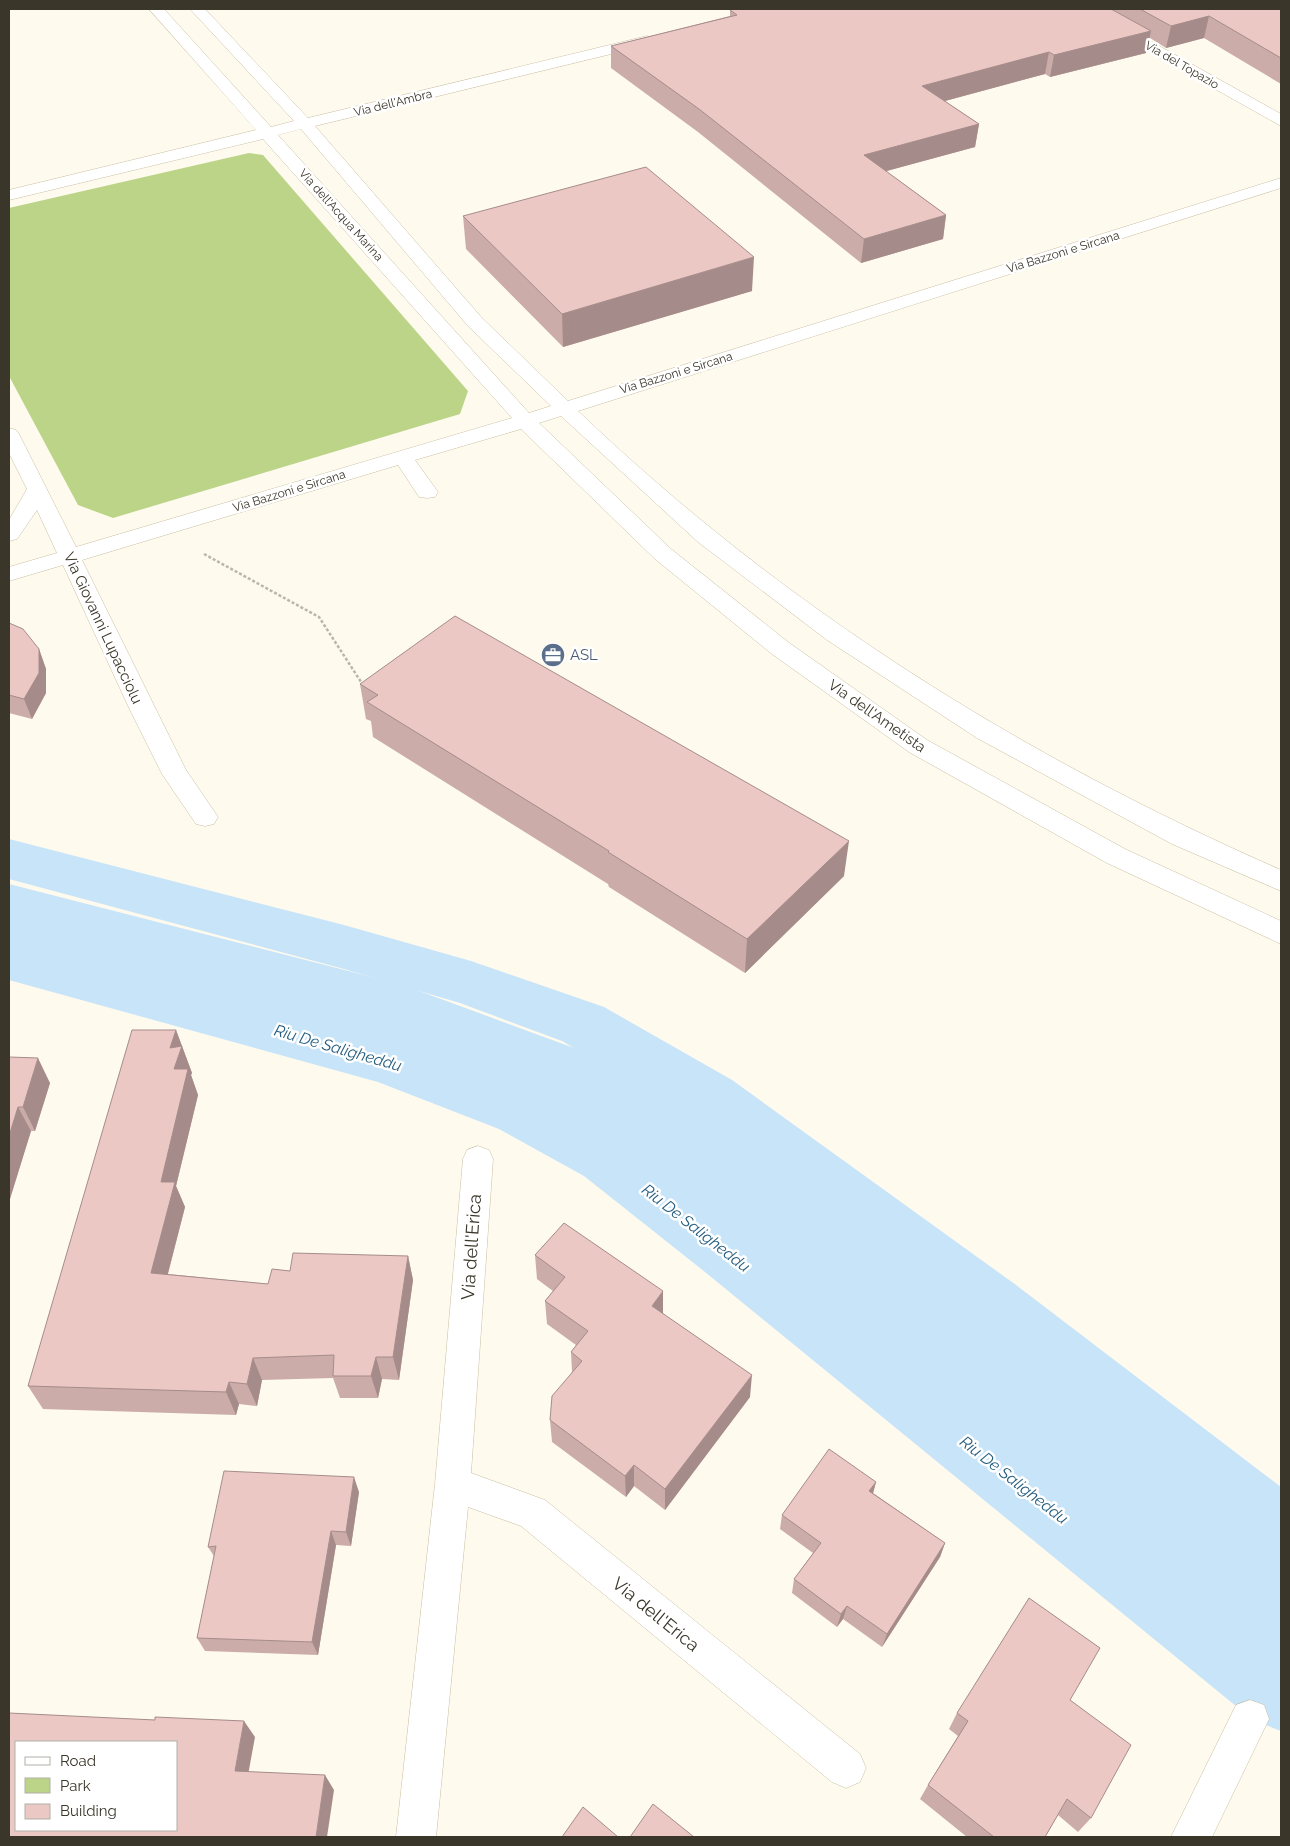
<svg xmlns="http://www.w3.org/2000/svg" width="1290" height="1846" font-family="Raleway,sans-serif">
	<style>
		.green { fill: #bcd488 }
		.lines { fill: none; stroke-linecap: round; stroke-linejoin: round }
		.canal { fill: #c7e4f9; fill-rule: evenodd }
		.river { fill: #c7e4f9; fill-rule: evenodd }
		.minor-casing { stroke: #cabfa2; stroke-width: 1 }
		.path { stroke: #bab6aa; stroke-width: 2.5; stroke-dasharray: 3 2; stroke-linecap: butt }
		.minor { fill: #fff; fill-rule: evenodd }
		.wall { fill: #cbaca9 }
		.shaded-wall { fill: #a58c8a }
		.building { fill: #ecc8c5; stroke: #a58c8a; fill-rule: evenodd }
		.labels { text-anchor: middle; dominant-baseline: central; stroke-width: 5; stroke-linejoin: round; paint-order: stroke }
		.far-street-label { font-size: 12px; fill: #3a362a; stroke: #fff }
		.street-label { font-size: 15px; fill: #3a362a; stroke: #fff }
		.service-label { font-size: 15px; fill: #4e5e75; stroke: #fff; text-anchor: start }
		.water-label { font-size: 16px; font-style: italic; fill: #255d7f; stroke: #fff }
		.near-street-label { font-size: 18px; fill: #3a362a; stroke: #fff }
	</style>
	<rect width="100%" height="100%" fill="#fefaee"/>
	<path class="green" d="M249 153 263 155 468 391 460 414 113 518 78 505 9 376V208Z"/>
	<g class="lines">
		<path class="canal" d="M9 839 344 925 471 961 604 1007 732 1080 1016 1285 1281 1487V1570L1255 1559 968 1329 688 1116 562 1041 460 1003 344 969 9 879Z
			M9 936 387 1035 543 1093 628 1138 751 1230 1281 1643V1731L1253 1720 705 1272 584 1176 499 1129 378 1082 9 980Z"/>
		<path class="river" d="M9 884 403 985 642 1073 825 1195 1281 1535V1678L1236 1659 747 1263 568 1135 383 1060 9 956Z"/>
		<g class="minor-casing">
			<path id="minor" d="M149 9H164L271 127 294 121 190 9H205L308 118 647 36 652 38 655 41 652 44 315 126 482 318 568 401 1281 178V188L578 411C784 608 1021 756 1281 870V891L1172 844 977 738 827 640 698 542 561 416 539 423 671 549 788 642 927 740 1125 849 1281 921V944L1107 863 909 752 772 654 655 559 521 429 415 460 438 492 435 497 427 498 419 497 398 465 82 560 186 770 218 817 214 824 205 826 196 824 162 774 130 710 63 565 9 581V567L57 553 37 510 17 539 9 541V520L27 489 9 453V428L16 430 19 434 76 547 512 418 263 139 9 200V190L256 130ZM301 129 468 326 551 406 529 413 278 135Z
				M1076 9H1093L1281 114V126L1078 12Z
				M478 1146 489 1150 493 1159 471 1473 545 1500 860 1754 866 1768 860 1782 846 1788 832 1782 521 1526 468 1507 436 1837H396L435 1484 463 1159 467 1150Z
				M1250 1700 1264 1705 1269 1719 1212 1837H1171L1236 1705Z"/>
		</g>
		<path class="path" d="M204 554 319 617 363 685"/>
		<use href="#minor" class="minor"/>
	</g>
	<path class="wall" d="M735 9H1281V84L1204 38 1166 48 1150 38 1146 53 1050 77 1045 74 945 101 979 124 975 147 886 171 946 215 943 239 861 263 698 132 611 68V46L730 16V10Z
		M463 216 752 291 563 347 466 249Z
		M9 623 39 649 46 669V693L32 719 9 713Z
		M360 684 844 876 745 973 609 887 608 884 373 737 371 721 366 719Z
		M176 1030 192 1073 191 1075 198 1095 176 1186 185 1207 168 1274 268 1284 290 1271 408 1256 413 1280 399 1380 382 1379 378 1398H340L333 1378 262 1380 257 1406 239 1404 236 1415 43 1409 28 1386Z
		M9 1057 50 1083 35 1131H31L9 1202Z
		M535 1255 663 1313 750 1397 665 1510 634 1486 626 1497 552 1442 550 1420 572 1372 571 1352 576 1345 547 1324 545 1301 553 1291 537 1279Z
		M876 1482 873 1493 945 1543 940 1557 882 1647 843 1619 837 1627 792 1593 794 1579 813 1553 780 1529 782 1515Z
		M359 1492 351 1546 336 1545 318 1655 205 1651 197 1638 214 1556 208 1547Z
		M1070 1700 1091 1818 1078 1832 1058 1815 1045 1837H967L920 1799 928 1785 958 1736 949 1729 957 1713Z"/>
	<path class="shaded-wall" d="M1209 16 1204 38 1166 48 1171 26Z
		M1151 31 1146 53 1050 77 1054 55Z
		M1049 52 1045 74 919 108 922 86Z
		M979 124 975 147 861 178 864 155Z
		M946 215 943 239 861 263 864 239Z
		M754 257 752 291 563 347 562 314Z
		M39 649 46 669V693L32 719 24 699Z
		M849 841 844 876 745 973 747 939Z
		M176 1030 192 1073 191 1075 198 1095 176 1186 185 1207 162 1296 151 1273 174 1069 170 1048Z
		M38 1058 50 1083 35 1131 23 1107Z
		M18 1107 31 1131 9 1202V1136Z
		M408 1256 413 1280 399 1380 393 1357Z
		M663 1291V1315L652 1306Z
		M376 1357 382 1379 378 1398 371 1376Z
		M253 1358 262 1380 257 1406 247 1384Z
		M752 1375 750 1397 665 1510V1489Z
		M229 1382 239 1404 236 1415 226 1392Z
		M634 1465V1486L626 1497 625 1476Z
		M354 1477 359 1492 351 1546 346 1532Z
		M876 1482 872 1497 869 1491Z
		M331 1531 336 1545 318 1655 312 1642Z
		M945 1543 940 1557 882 1647 887 1634Z
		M847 1606 843 1619 837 1627 841 1614Z
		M244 1721 255 1737 246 1786 235 1771Z
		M325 1775 334 1790 327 1837H316Z"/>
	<path class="building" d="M735 9H1111L1151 31 1054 55 1049 52 922 86 979 124 864 155 946 215 864 239 699 109 611 46 737 15 730 10Z
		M1140 9H1281V58L1209 16 1171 26Z
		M646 167 754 257 562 314 463 216Z
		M455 616 849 841 747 939 608 852 609 851 367 702 378 695 360 684Z
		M9 623 23 629 39 649V673L24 699 9 695Z
		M132 1030H176L170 1048 182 1046 174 1069H188L161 1182H175L151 1273 268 1284 272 1269 290 1271 293 1253 408 1256 393 1357H376L371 1376H333L334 1355 253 1358 247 1384 229 1382 226 1392 28 1386Z
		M9 1057 38 1058 23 1107H18L9 1136Z
		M564 1223 663 1291 652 1306 752 1375 665 1489 634 1465 625 1476 550 1420 552 1396 582 1361 571 1352 588 1331 545 1301 565 1277 535 1255Z
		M829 1449 876 1482 869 1491 945 1543 887 1634 847 1606 841 1614 794 1579 821 1543 782 1515Z
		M224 1471 354 1477 346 1532 331 1531 312 1642 197 1638 216 1546 208 1547Z
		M1029 1598 1100 1648 1070 1700 1131 1745 1091 1818 1067 1799 1045 1837H994L928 1785 968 1721 957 1713Z
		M9 1713 155 1720V1717L244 1721 235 1771 325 1775 316 1837H9ZM16 1742H176V1830H16Z
		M653 1804 694 1837H630Z
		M583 1807 618 1837H562Z"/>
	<defs>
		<g id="office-disc" transform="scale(1.25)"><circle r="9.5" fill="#5c6f8a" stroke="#fff"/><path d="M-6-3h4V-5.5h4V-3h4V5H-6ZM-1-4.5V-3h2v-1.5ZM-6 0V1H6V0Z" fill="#fff"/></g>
	</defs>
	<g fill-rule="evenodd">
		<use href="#office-disc" x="553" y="655"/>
	</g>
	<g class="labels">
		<g class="far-street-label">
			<text transform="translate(1182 65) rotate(30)">Via del Topazio</text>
			<text transform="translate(393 103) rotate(-14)">Via dell'Ambra</text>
			<text transform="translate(341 215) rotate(48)">Via dell'Acqua Marina</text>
			<text transform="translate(1063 252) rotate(-17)">Via Bazzoni e Sircana</text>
			<text transform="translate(676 373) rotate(-17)">Via Bazzoni e Sircana</text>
			<text transform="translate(289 491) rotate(-17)">Via Bazzoni e Sircana</text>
		</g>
		<g class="street-label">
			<text transform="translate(103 628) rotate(65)">Via Giovanni Lupacciolu</text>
			<text transform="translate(877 716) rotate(35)">Via dell'Ametista</text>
		</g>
		<g class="service-label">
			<text x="570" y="655">ASL</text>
		</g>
		<g class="water-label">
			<text transform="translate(338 1048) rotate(16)">Riu De Saligheddu</text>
			<text transform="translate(696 1228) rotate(38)">Riu De Saligheddu</text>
			<text transform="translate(1014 1480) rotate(38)">Riu De Saligheddu</text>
		</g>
		<g class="near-street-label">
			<text transform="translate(471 1247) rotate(-86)">Via dell'Erica</text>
			<text transform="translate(656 1614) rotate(39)">Via dell'Erica</text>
		</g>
	</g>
	<rect width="1290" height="1846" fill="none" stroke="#3a362a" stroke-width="20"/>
	<rect x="15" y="1741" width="162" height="90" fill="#ffffff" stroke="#b0afaa"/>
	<rect x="25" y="1757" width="25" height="8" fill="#ffffff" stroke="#b0afaa"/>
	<text x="60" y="1766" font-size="15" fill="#3a362a">Road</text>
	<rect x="25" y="1778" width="25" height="15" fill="#bcd488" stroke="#b0afaa"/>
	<text x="60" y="1791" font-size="15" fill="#3a362a">Park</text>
	<rect x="25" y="1804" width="25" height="15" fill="#ecc8c5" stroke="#b0afaa"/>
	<text x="60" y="1816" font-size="15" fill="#3a362a">Building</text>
</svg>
